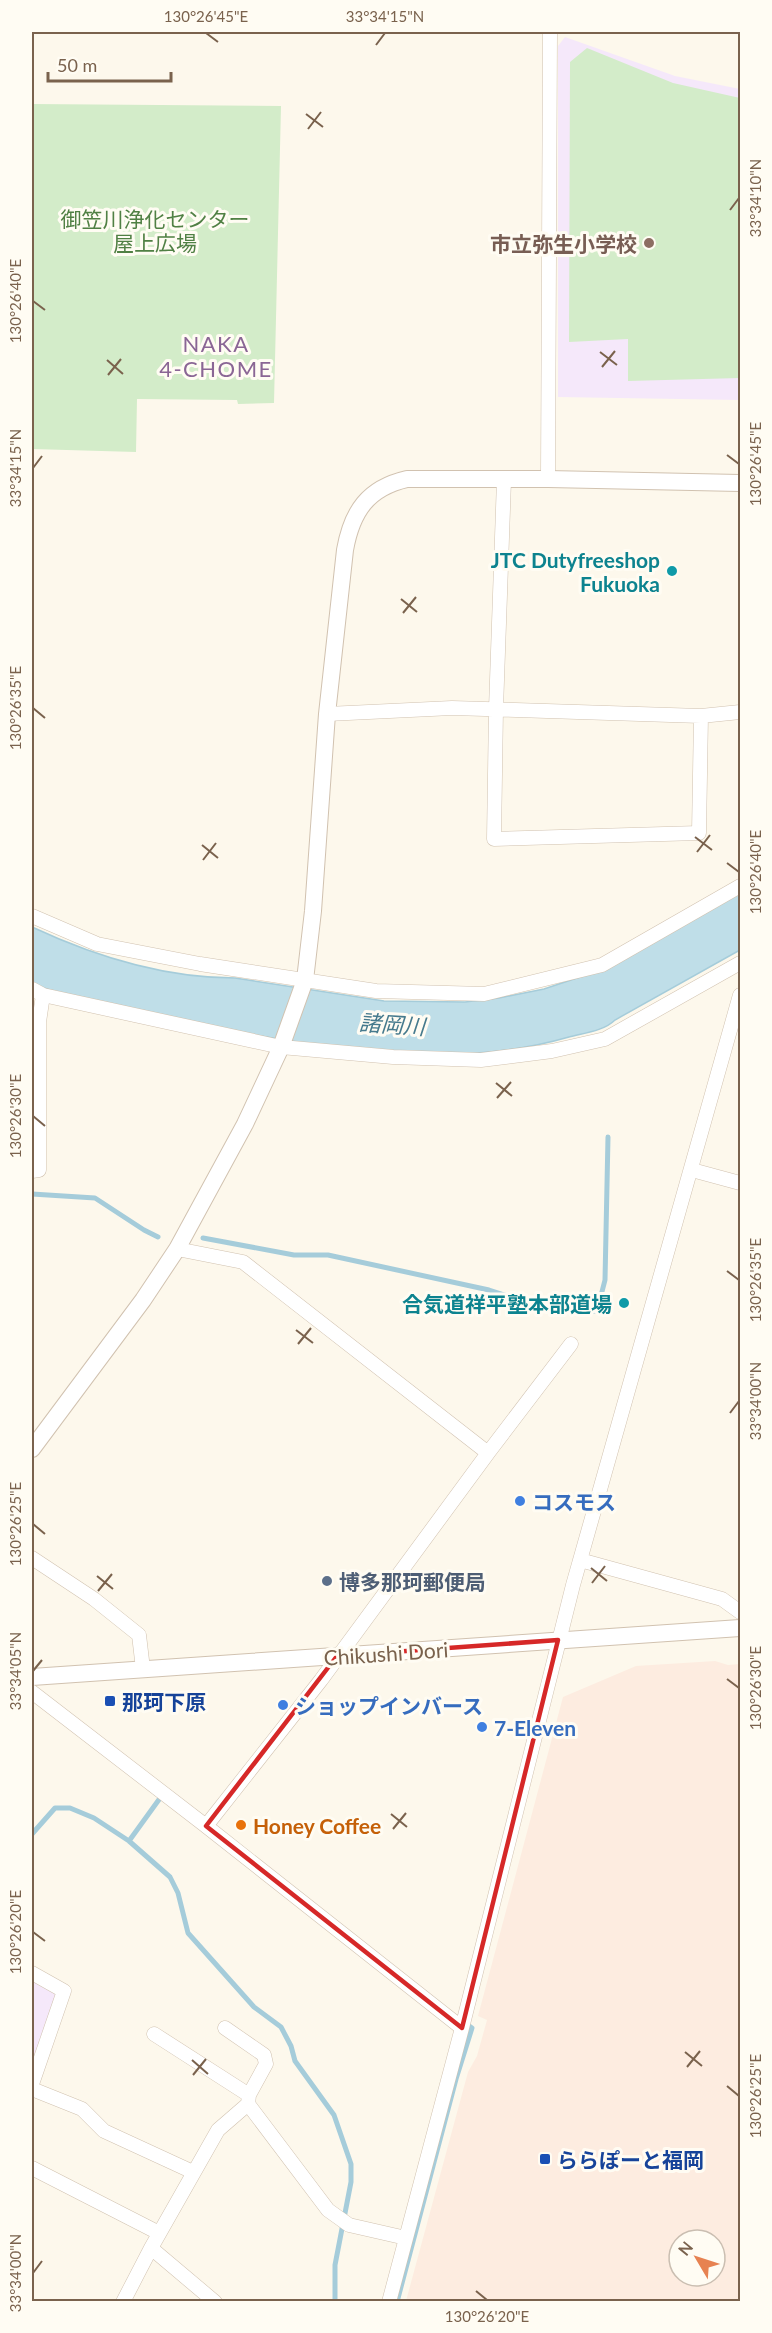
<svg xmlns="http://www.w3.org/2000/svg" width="772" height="2333" font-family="Lato,'Noto Sans JP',sans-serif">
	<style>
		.commercial { fill: #fdece0; fill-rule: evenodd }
		.education { fill: #f5e8fa }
		.green { fill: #d3ecc9 }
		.water { fill: #bfdee8; stroke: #a5ccda; stroke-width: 1.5 }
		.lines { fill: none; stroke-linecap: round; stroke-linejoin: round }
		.stream { stroke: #a5ccda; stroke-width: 5 }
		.minor-casing { stroke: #d1c2b0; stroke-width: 15 }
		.tertiary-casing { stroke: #d1c2b0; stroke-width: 18 }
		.minor { stroke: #fff; stroke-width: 14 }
		.tertiary { stroke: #fff; stroke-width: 16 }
		.marked { fill: none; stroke: #d62828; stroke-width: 4.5; stroke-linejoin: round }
		.ticks { fill: none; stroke: #7a624d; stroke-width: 2 }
		.education-dot { fill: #8d6e63; stroke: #fffcf3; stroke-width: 2 }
		.culture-dot { fill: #0f9aa8; stroke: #fffcf3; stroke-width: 2 }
		.shop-dot { fill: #3f7fe0; stroke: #fffcf3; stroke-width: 2 }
		.service-dot { fill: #5c6f8a; stroke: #fffcf3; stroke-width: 2 }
		.transit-dot { fill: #1a4fb4; stroke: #fffcf3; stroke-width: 2 }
		.food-dot { fill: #e8710a; stroke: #fffcf3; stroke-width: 2 }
		.labels { text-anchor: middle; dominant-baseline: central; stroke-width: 6; stroke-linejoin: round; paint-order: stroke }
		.park-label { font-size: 21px; fill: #508044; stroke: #fffcf3 }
		.education-label { font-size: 21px; font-weight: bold; fill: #785e54; stroke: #fffcf3; text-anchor: end }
		.culture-label { font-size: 21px; font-weight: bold; fill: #0d838f; stroke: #fffcf3; text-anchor: end }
		.shop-label { font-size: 21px; font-weight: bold; fill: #366cbe; stroke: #fffcf3; text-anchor: start }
		.service-label { font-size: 21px; font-weight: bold; fill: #4e5e75; stroke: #fffcf3; text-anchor: start }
		.street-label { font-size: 21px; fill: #7a624d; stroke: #fffcf3 }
		.transit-label { font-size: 21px; font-weight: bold; fill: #164399; stroke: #fffcf3; text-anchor: start }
		.food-label { font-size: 21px; font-weight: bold; fill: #c56008; stroke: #fffcf3; text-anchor: start }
		.neighbourhood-label { font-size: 22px; letter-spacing: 1.5px; fill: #8a6695; stroke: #fffcf3 }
		.water-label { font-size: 22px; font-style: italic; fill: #467a8d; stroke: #fffcf3 }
		.neatline { fill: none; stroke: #7a624d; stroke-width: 2 }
		.ticks-label { font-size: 15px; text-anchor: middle; fill: #7a624d }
	</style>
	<rect width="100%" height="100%" fill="#fdf8ec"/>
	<path class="commercial" d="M715 1661 728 1665 740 1664V2301H406L468 2072 477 2056 487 2020 478 2016 563 1697 636 1666ZM679 2240H715V2276H679Z"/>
	<path class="education" d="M565 37 675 76 740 89V400L558 397V46Z
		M32 1980 57 1994 32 2064Z"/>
	<path class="green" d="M587 48 673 83 740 98V378L628 381V339L569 342 570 62Z
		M32 104 281 106 274 403 238 404 237 400 137 399 136 452 32 449Z"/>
	<path class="water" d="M740 892V950L615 1020C604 1031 584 1033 569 1037 452 1071 330 1048 212 1028 151 1017 89 1008 32 983V927C94 956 166 978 235 978L384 1001 465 1002 499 998 544 989 589 974Z"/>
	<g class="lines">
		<path class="stream" d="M32 1194 95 1198 144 1230 158 1237
			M203 1238 294 1255H328L489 1290 528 1303 567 1311H597L605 1280 608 1137
			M32 1834 55 1808H70L94 1818 129 1841 170 1877 178 1893 188 1933 254 2007 281 2027 291 2046 295 2061 334 2115 351 2164V2182L335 2265V2302
			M129 1841 163 1794
			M397 2302 456 2079 472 2028 465 2023"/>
		<g class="minor-casing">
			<path id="minor" d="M548 479 550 32
				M504 480 496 709 494 839 699 833 701 716
				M327 714 452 708 701 716 740 712
				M32 916 97 944 200 964 376 991 484 994 602 965 740 886
				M32 989 43 995 281 1047 393 1057 481 1060 552 1051 605 1039 740 963
				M692 1170 740 1183
				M32 1171 39 1170V1022L43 995
				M177 1249 243 1262 488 1453 571 1344
				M32 1558 94 1599 139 1635 143 1669
				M580 1560 722 1599 740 1612
				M32 1692 206 1826
				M32 1973 64 1991 32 2084
				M225 2028 264 2055 266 2064 249 2095
				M462 2028 206 1826 321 1680 488 1453
				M154 2034 249 2095 248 2104
				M32 2089 82 2109 104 2131 193 2172
				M32 2168 159 2233
				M123 2302 151 2248
				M215 2302 151 2248 218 2130 248 2104 328 2210 349 2225 406 2238
				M389 2302 462 2028 573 1585 740 995"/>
		</g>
		<g class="tertiary-casing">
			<path id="tertiary" d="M32 1449 143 1300 177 1249 245 1124 281 1047 305 980 313 911 327 714 345 550C352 511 368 488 407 479H548L740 483
				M32 1677 740 1628"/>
		</g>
		<use href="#minor" class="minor"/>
		<use href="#tertiary" class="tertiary"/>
	</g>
	<path class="marked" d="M558 1640 462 2028 206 1826 337 1656Z"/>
	<path class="ticks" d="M206 33 218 42M376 45 385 33M306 114 323 127M308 129 321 112M730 210 739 198M33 301 45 310M600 352 617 365M107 360 123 374M602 367 615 351M108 375 121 359M727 455 739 464M33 468 42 456M401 599 417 612M403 613 416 597M33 708 45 718M695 837 712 850M202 845 218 858M697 852 710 835M203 860 216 843M727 863 739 872M496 1083 512 1096M497 1098 511 1082M33 1116 45 1126M727 1271 739 1280M296 1330 313 1343M298 1344 311 1328M730 1413 739 1401M33 1524 45 1534M591 1568 607 1581M97 1576 113 1589M592 1583 605 1566M98 1591 112 1574M33 1671 42 1660M727 1679 739 1688M391 1814 407 1827M393 1829 406 1813M33 1932 45 1941M685 2052 702 2066M192 2060 208 2074M687 2067 700 2051M193 2075 206 2059M727 2086 739 2096M33 2273 42 2261M476 2291 487 2300"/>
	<circle class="education-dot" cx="649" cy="243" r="6"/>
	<g class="culture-dot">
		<circle cx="672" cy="571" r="6"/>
		<circle cx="624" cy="1303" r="6"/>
	</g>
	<g class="shop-dot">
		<circle cx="520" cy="1501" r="6"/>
		<circle cx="283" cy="1705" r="6"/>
		<circle cx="482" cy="1727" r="6"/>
	</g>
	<circle class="service-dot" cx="327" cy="1581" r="6"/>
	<g class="transit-dot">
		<rect x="104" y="1695" width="12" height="12" rx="3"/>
		<rect x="539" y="2153" width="12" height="12" rx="3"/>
	</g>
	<circle class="food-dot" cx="241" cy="1825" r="6"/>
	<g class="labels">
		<g class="park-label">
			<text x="155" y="218">御笠川浄化センター<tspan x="155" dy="24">屋上広場</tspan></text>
		</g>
		<g class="education-label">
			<text x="637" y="243">市立弥生小学校</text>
		</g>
		<g class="culture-label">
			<text x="660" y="559">JTC Dutyfreeshop<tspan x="660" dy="24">Fukuoka</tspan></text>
			<text x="612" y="1303">合気道祥平塾本部道場</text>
		</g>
		<g class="shop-label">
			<text x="532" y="1501">コスモス</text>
			<text x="295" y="1705">ショップインバース</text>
			<text x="494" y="1727">7-Eleven</text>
		</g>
		<g class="service-label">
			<text x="339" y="1581">博多那珂郵便局</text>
		</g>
		<g class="street-label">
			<text transform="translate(386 1653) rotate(-4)">Chikushi Dori</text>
		</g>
		<g class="transit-label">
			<text x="122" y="1701">那珂下原</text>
			<text x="557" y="2159">ららぽーと福岡</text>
		</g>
		<g class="food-label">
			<text x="253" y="1825">Honey Coffee</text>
		</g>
		<g class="neighbourhood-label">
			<text x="216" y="343">NAKA<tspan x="216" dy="25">4-CHOME</tspan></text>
		</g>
		<g class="water-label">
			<text transform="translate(392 1024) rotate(4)">諸岡川</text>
		</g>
	</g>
	<rect width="772" height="2333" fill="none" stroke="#fffcf3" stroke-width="66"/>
	<g transform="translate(697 2258) rotate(309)"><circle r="28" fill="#fffcf3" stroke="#cabeb1" stroke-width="1.5"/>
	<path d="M0-4.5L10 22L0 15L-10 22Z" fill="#e78251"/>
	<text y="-9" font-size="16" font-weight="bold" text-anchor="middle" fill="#7a624d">N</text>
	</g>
	<path d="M48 72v9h123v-9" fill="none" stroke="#7a624d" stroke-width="3"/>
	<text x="57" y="72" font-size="18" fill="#7a624d" stroke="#fffcf3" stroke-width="4.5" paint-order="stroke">50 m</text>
	<rect x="33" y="33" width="706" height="2267" class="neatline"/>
	<g class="ticks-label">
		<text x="206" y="22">130°26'45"E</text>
		<text x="385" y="22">33°34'15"N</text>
		<text transform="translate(756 198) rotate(-90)" y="5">33°34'10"N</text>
		<text transform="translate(16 301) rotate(-90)" y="5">130°26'40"E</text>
		<text transform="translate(756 464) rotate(-90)" y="5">130°26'45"E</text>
		<text transform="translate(16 468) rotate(-90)" y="5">33°34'15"N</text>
		<text transform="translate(16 708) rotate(-90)" y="5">130°26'35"E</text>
		<text transform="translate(756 872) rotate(-90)" y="5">130°26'40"E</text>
		<text transform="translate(16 1116) rotate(-90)" y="5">130°26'30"E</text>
		<text transform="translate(756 1280) rotate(-90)" y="5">130°26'35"E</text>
		<text transform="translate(756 1401) rotate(-90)" y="5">33°34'00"N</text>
		<text transform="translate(16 1524) rotate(-90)" y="5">130°26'25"E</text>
		<text transform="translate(16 1671) rotate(-90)" y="5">33°34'05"N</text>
		<text transform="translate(756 1688) rotate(-90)" y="5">130°26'30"E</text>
		<text transform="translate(16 1932) rotate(-90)" y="5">130°26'20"E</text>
		<text transform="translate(756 2096) rotate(-90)" y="5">130°26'25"E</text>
		<text transform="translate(16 2273) rotate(-90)" y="5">33°34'00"N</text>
		<text x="487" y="2322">130°26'20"E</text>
	</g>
</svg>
